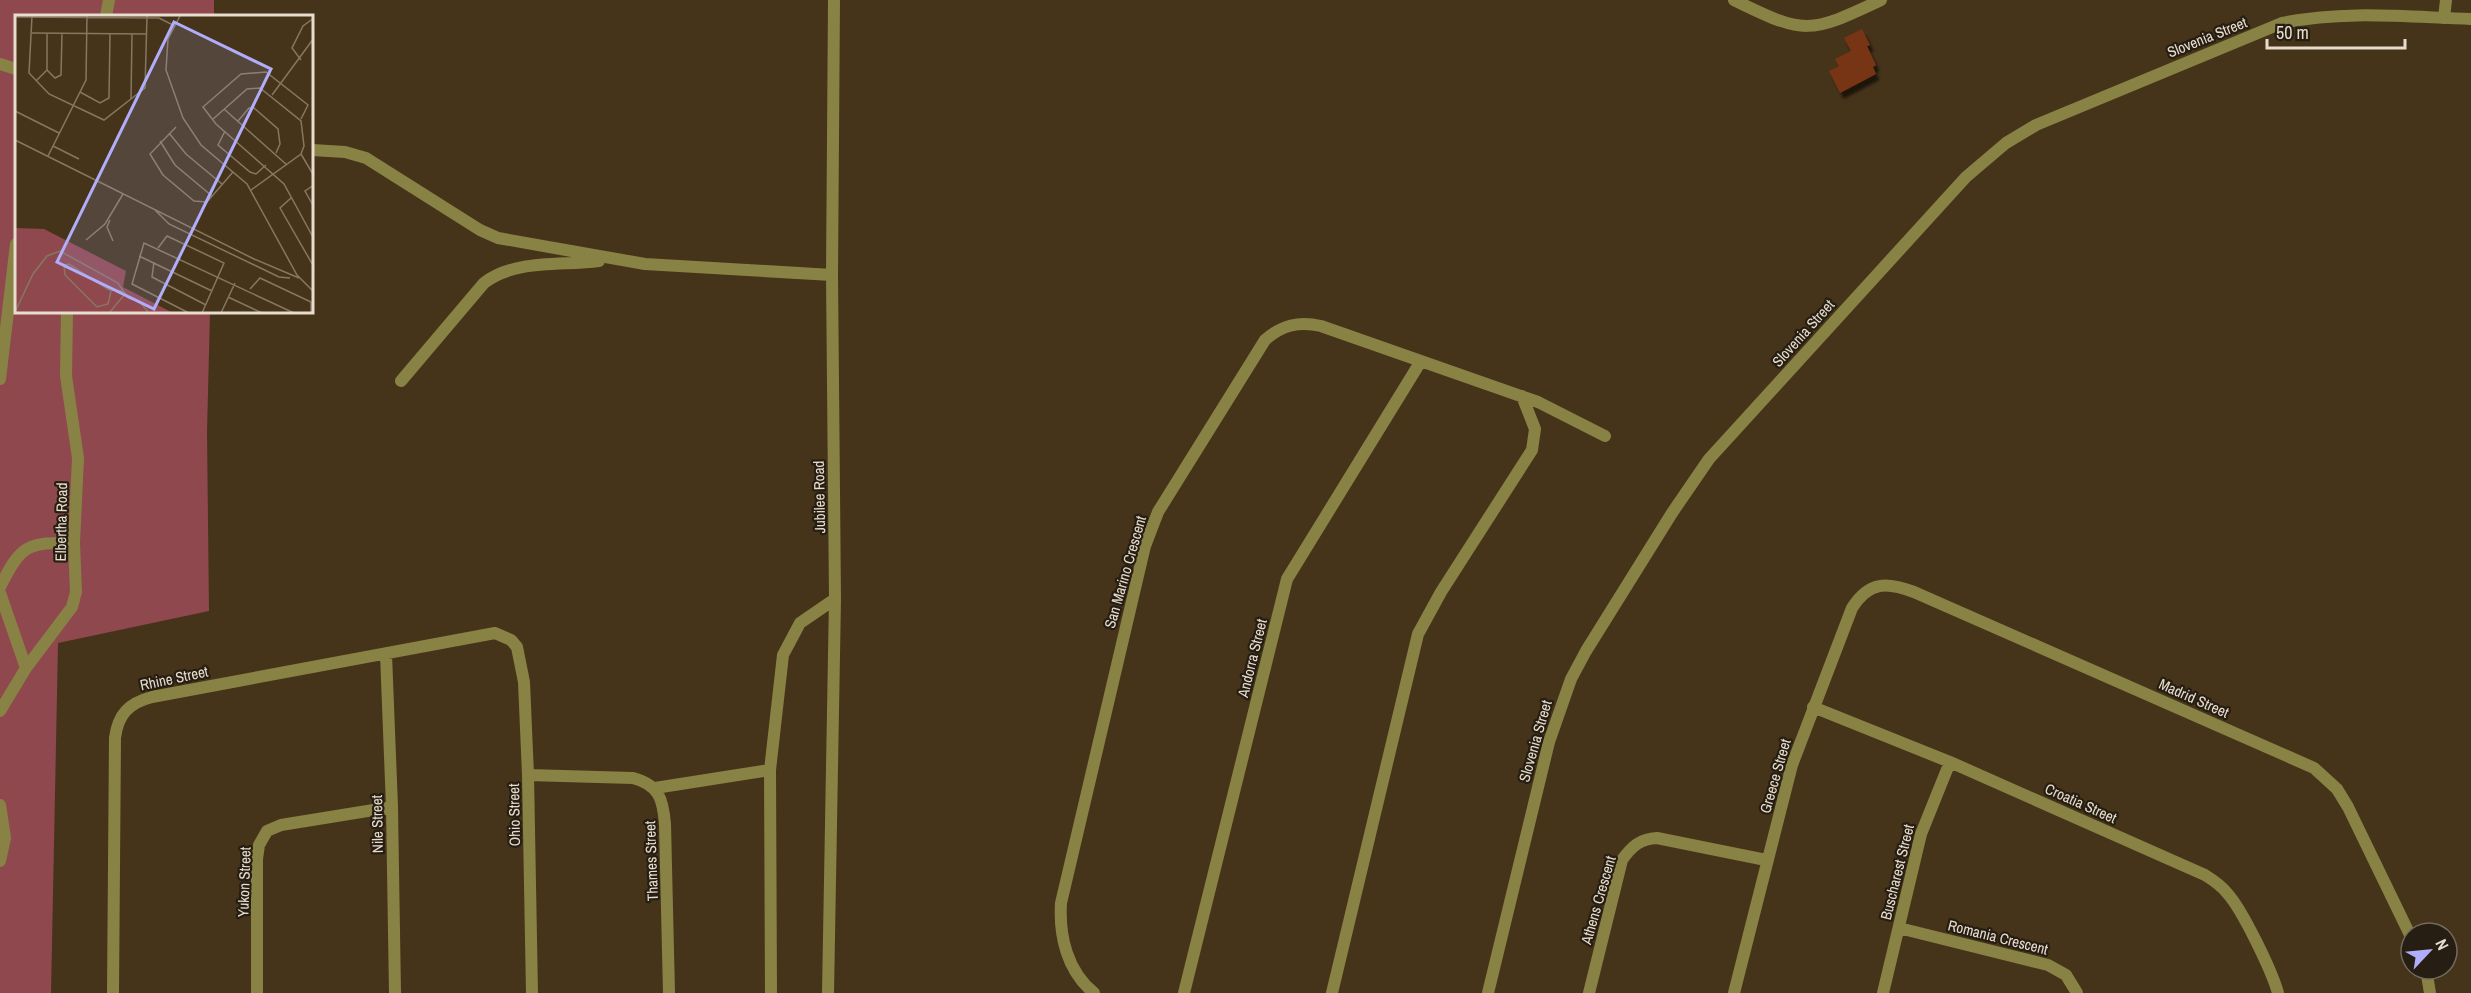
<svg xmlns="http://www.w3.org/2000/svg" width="2471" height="993" font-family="'Archivo Narrow',sans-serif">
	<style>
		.green { fill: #90484f }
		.building { fill: #773613; filter: url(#shadow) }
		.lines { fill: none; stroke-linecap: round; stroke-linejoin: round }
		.minor { stroke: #888344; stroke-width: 12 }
		.tertiary { stroke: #888344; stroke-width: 12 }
		.labels { text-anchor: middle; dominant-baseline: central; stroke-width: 4.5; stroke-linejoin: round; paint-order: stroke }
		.street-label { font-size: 15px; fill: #e7dccd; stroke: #261e12 }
		.inset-road { fill: none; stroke: #867762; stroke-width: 1.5 }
		.view { fill: #b0aefa; fill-opacity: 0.15; stroke: #b0aefa; stroke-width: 3 }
		.inset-edge { fill: none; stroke: #e7dccd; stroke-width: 3 }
	</style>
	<defs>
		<filter id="shadow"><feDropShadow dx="3.5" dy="6" stdDeviation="1.5" flood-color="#0009"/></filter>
	</defs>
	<rect width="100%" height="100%" fill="#46341a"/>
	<path class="green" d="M0 0H214V16H16V312H210L207 432 209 611 58 643 51 993H0Z"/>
	<path class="building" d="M1862 29 1870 45 1867 46 1876 65 1873 67 1876 74 1840 93 1829 71 1839 66 1835 59 1851 51 1844 38Z"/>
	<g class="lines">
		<path class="minor" d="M1734 0C1805 35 1809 34 1881 0
			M106 16 109 0
			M2444 18 2446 0
			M0 64 16 69
			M312 150 345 152 366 158 480 230 498 238 645 264 832 275
			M0 379 16 244
			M401 381 484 283C515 259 562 266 599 261
			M0 587C21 545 27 542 74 543
			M0 593 26 668
			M386 654 392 807 395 993
			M1813 707 1950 762 2205 875C2213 880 2221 885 2227 893 2242 909 2272 971 2278 993
			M0 711 26 668 72 607 76 592 74 543 78 458 66 376 67 312
			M528 775 633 778C659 785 663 799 665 824L669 993
			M655 788 770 770
			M0 805 5 838 0 861
			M1899 928 2048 965 2066 975 2077 993
			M2426 969 2430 993
			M113 993 115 738C118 714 129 703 152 697L495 633 511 640 517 647 524 682 528 775 532 993
			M257 993V859L259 845 267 831 281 825 392 807
			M771 993 770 770 783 655 800 623 835 599
			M828 993 835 599 832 275 834 0
			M1094 993C1067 971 1059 936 1061 903L1145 546 1158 512 1265 340C1282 325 1299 321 1321 326L1538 402 1605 436
			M1184 993 1287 579 1421 361
			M1332 993 1418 634 1441 592 1532 450 1535 429 1522 396
			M1589 993 1622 860C1632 846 1640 839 1657 838L1766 860
			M1734 993 1792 765 1852 608C1869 581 1887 582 1914 592L2314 768 2337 789 2348 807 2411 937
			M1883 993 1921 834 1950 762"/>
		<path class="tertiary" d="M1488 993 1549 742 1571 679 1586 651 1672 513 1709 459 1966 177 2006 143 2036 125 2282 23C2345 10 2407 17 2471 19"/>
	</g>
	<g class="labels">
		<g class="street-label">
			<text transform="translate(2207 37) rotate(-22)">Slovenia Street</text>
			<text transform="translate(1803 333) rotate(-48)">Slovenia Street</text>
			<text transform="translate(819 497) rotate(-91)">Jubilee Road</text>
			<text transform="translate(61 522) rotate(-89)">Elbertha Road</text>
			<text transform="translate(1125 572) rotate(-74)">San Marino Crescent</text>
			<text transform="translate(1252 658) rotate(-76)">Andorra Street</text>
			<text transform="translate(174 678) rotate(-12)">Rhine Street</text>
			<text transform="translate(2194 698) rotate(24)">Madrid Street</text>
			<text transform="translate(1535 741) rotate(-74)">Slovenia Street</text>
			<text transform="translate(1775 776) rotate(-74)">Greece Street</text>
			<text transform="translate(2081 803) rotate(24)">Croatia Street</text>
			<text transform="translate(514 815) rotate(-91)">Ohio Street</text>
			<text transform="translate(377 824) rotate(-91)">Nile Street</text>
			<text transform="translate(651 861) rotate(-92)">Thames Street</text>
			<text transform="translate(1897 872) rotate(-76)">Buscharest Street</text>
			<text transform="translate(244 882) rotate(-88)">Yukon Street</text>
			<text transform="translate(1598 900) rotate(-74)">Athens Crescent</text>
			<text transform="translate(1998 937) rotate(14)">Romania Crescent</text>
		</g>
	</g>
	<g transform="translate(15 15)">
		<rect width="298" height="298" fill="#46341a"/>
		<path d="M0 213 29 214 111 256 108 272 158 298H0Z" fill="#90484f"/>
		<path class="inset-road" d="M17 1 14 58 34 79 89 105 130 73 132 1M165 1 153 24 151 55 168 103 186 130 232 169 282 260 299 277M0 2 144 3 160 11M17 18 132 19M286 45 277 33 288 11 299 3M32 55 40 63 46 60 47 18M21 66 32 55V18M65 77 85 88 94 83 95 19M257 80 299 23M116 84 117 19M209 94 272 150M0 96 44 118M286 104 293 90 251 57 226 59 188 92 201 109 269 169 299 224M197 105 232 74 245 73 286 106 289 131 286 139 236 175M223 106 234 93H239L263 114 265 129 261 138M161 112 135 139 148 160 179 186 192 187 218 157M210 116 203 130 235 157 241 159 251 150M154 118 171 139 207 169M0 125 239 244 284 263M145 126 160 150 197 181M38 131 64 144M286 139 299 161M33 141 71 65 72 1M299 170 290 176 299 192M276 183 265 193 299 252M140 195 154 209 264 262 275 263M95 205 92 212 98 226M71 225 90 209 108 179M143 233 152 221 209 248 187 298M124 241 197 276M139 247 137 262 191 290M235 274 245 263 296 287V298M96 276 93 289 82 292 50 260 49 250 54 249 94 275 108 276M213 282 247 298M0 297 18 259 32 241 45 236 103 268 113 283 124 286 134 298M94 298 110 279M174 298 117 269 129 228 279 298M206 298 220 268"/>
		<path class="view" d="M159 7 256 54 139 294 42 247Z"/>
		<rect width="298" height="298" class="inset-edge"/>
	</g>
	<g transform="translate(2429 951) rotate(64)"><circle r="28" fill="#261e12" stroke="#736a5d" stroke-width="1.5"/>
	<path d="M0-4.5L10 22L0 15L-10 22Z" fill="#b0aefa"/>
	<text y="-9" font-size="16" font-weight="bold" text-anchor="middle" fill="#e7dccd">N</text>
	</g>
	<path d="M2267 39v9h138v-9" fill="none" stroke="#e7dccd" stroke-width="3"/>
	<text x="2276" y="39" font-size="18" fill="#e7dccd" stroke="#261e12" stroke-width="4.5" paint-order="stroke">50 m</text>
</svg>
